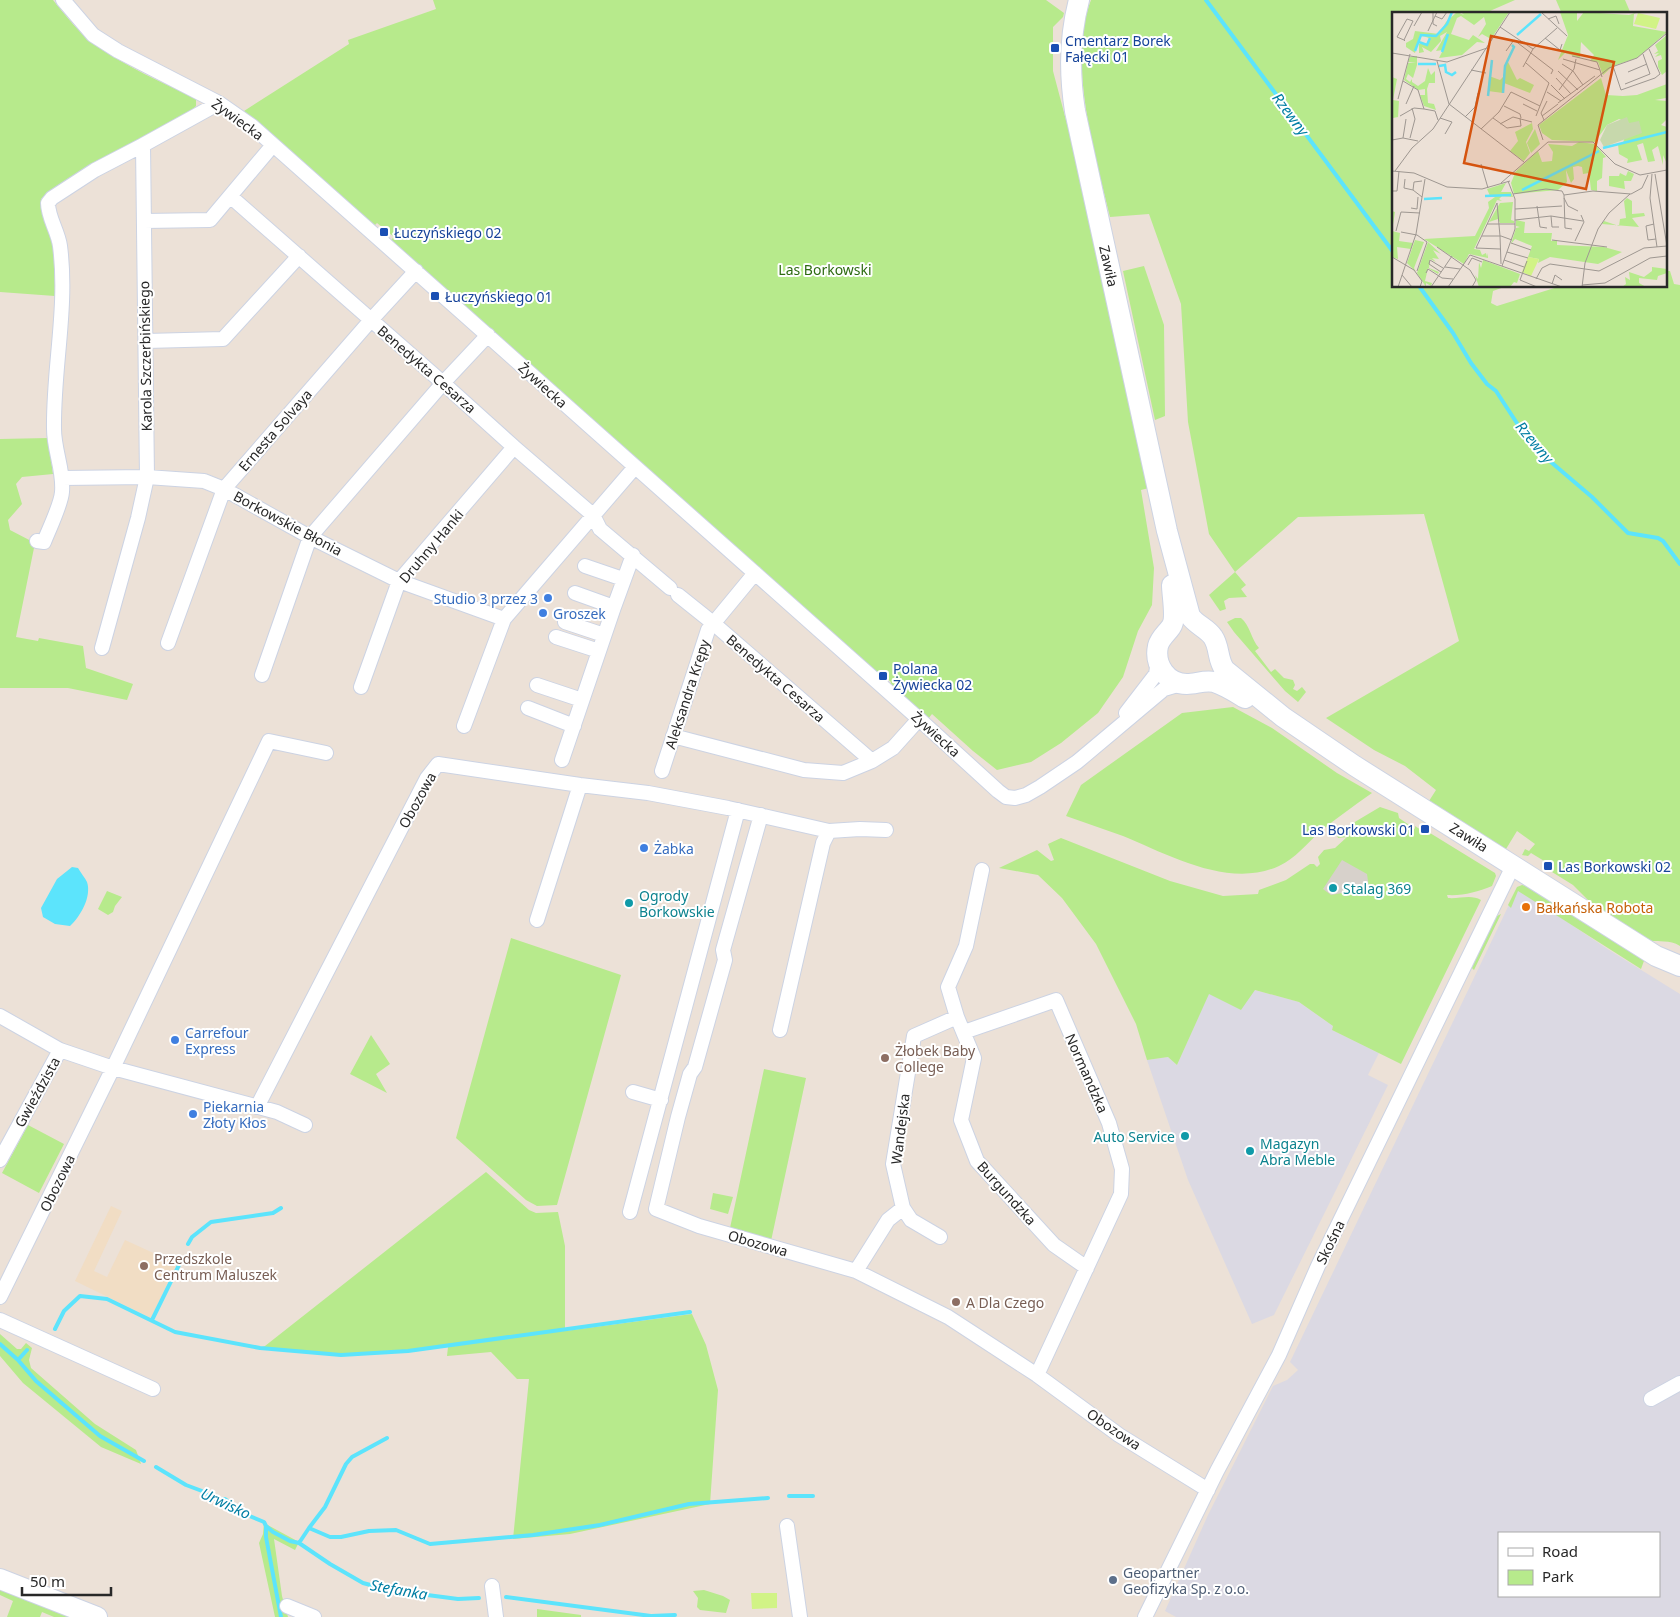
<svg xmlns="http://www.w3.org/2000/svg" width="1680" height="1617" font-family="'Noto Sans',sans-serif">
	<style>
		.industrial { fill: #dbd9e3; fill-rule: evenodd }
		.education { fill: #f1ddc4 }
		.green { fill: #b7ea8c }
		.pitch { fill: #d1f386 }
		.plaza { fill: #d7d1cb }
		.water { fill: #5ce4fc }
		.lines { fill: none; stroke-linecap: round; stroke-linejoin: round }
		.stream { stroke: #5ce4fc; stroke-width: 4 }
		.street-casing { stroke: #ccd3e3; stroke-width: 16 }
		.secondary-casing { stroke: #ccd3e3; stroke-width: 22 }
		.street { stroke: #fff; stroke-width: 14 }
		.secondary { stroke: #fff; stroke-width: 20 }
		.transit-dot { fill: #1a4fb4; stroke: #fff; stroke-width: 2 }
		.shop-dot { fill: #3f7fe0; stroke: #fff; stroke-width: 2 }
		.culture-dot { fill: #0f9aa8; stroke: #fff; stroke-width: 2 }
		.food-dot { fill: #e8710a; stroke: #fff; stroke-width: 2 }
		.education-dot { fill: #8d6e63; stroke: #fff; stroke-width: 2 }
		.service-dot { fill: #5c6f8a; stroke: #fff; stroke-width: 2 }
		.labels { text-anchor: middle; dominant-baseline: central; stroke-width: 4; stroke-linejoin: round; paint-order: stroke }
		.transit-label { font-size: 14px; fill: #164399; stroke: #fff; text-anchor: start }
		.street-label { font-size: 14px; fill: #282828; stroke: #fff }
		.park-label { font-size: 14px; fill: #2e6b11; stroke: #fff }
		.shop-label { font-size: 14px; fill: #366cbe; stroke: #fff; text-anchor: start }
		.culture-label { font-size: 14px; fill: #0d838f; stroke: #fff; text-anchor: start }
		.food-label { font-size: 14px; fill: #c56008; stroke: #fff; text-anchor: start }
		.education-label { font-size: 14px; fill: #785e54; stroke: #fff; text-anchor: start }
		.service-label { font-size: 14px; fill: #4e5e75; stroke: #fff; text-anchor: start }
		.water-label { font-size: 15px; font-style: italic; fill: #007ea3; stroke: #fff }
		.inset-river { fill: none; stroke: #5ce4fc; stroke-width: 2.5 }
		.inset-road { fill: none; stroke: #9e9791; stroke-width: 1 }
		.view { fill: #d5540f; fill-opacity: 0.15; stroke: #d5540f; stroke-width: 2.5 }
		.inset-edge { fill: none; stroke: #282828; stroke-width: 2.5 }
	</style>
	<rect width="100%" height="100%" fill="#ece1d7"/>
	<path class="industrial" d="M1517 888 1609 950 1680 994V1617H1176L1165 1611 1208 1515 1273 1386 1287 1380 1298 1370 1290 1362ZM1499 1533H1659V1596H1499Z
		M1255 990 1299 1002 1333 1026 1332 1030 1379 1053 1368 1075 1388 1085 1274 1315 1252 1324 1188 1180 1147 1060 1168 1057 1177 1065 1209 993Z"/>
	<path class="education" d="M111 1206 122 1211 94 1271 107 1277 125 1240 171 1261 173 1256 179 1259 151 1318 75 1281Z"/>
	<path class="green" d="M0 0H53C66 16 79 33 96 45 126 67 162 82 196 99V106L191 111 90 166 41 199 54 244 55 296 0 292Z
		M433 0H1046L1064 13 1063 17 1053 27V71L1080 173 1153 487 1141 490 1154 568 1152 605 1138 631 1123 677 1098 713 1061 743 1031 762 997 770 973 751 932 714 928 719 890 684 891 682 879 672 877 674 390 241 394 237 377 223 373 227 244 111 349 44 348 40 436 9Z
		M1091 0H1515L1483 14H1394V286H1507L1493 291 1491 303 1497 306 1561 286H1666V271H1670L1674 284 1680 285V946C1669 939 1660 943 1647 940L1596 908 1573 885 1552 872 1554 867 1531 853 1528 856 1522 855 1525 849 1529 851 1535 844 1517 831 1506 849 1429 801 1436 790 1405 766 1374 750 1326 718 1459 641 1424 514 1298 517 1235 572 1246 585 1241 589 1247 597 1229 598 1224 601 1226 609 1220 611 1209 595 1235 572 1209 534 1188 422 1181 304 1149 214 1110 217C1095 154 1067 62 1091 0Z
		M1556 0H1625L1631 14H1562Z
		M1144 266 1164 325 1165 416 1155 420 1123 271Z
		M48 438 53 474 22 477 16 484 22 504 8 520 10 530 35 543 16 637 38 641 39 638 83 646 86 668 133 684 127 700 68 688H0V439Z
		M1235 618H1241C1250 625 1251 639 1259 648L1255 651 1271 672 1275 669 1284 678 1293 680 1295 685 1293 689 1297 691 1302 687 1306 692 1298 702 1285 691 1234 632 1227 622Z
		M1233 707 1272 728 1337 773 1372 793C1354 806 1336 818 1320 832 1306 844 1296 858 1279 866 1229 889 1169 855 1123 836 1104 829 1085 823 1066 816L1081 785 1182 713Z
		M1380 807 1398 813 1399 818 1415 829V826L1427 834 1430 833 1495 873 1496 876 1492 886C1477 892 1463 896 1447 895L1448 898C1460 899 1471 894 1481 900L1401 1064 1332 1030 1333 1026 1299 1002 1255 990 1241 1010 1209 994 1177 1065 1168 1057 1147 1060 1136 1024 1096 944 1062 898 1038 875 999 868 1037 850 1051 861 1054 860 1048 844 1061 838 1170 881 1223 896 1258 894 1259 890 1286 880 1310 864H1314L1317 867 1320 864 1318 857 1324 850 1335 848 1347 837 1338 838 1337 835 1348 826Z
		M1522 885 1527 886 1645 958 1641 969 1518 891 1511 908 1508 905 1517 887Z
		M107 891 122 897 115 906 113 912 108 915 98 909Z
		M1501 914 1474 970 1471 967 1495 917Z
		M511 938 621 975 557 1205 537 1206 526 1200 456 1138Z
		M371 1035 390 1064 376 1074 387 1093 350 1074Z
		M764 1069 806 1078 771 1241 740 1234 730 1228Z
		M28 1125 64 1144 39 1193 2 1173Z
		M486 1172 529 1210 536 1213 558 1212 565 1246V1331L692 1314 706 1345 718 1390 710 1504 570 1534 513 1539 529 1379H517L491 1352 447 1356 448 1347 409 1352 341 1356 260 1348 265 1346Z
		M713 1193 733 1197 728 1214 710 1209Z
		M0 1334 17 1349H21L26 1343 32 1348 29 1360 31 1368 95 1424 136 1450 141 1464 101 1447 23 1383 0 1356Z
		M264 1523 299 1542 295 1550 274 1539 282 1596 288 1617H275L259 1543 263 1534Z
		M0 1589 72 1617H54L42 1612 40 1617H7L13 1601 0 1595Z
		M704 1590 723 1596 730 1600 726 1613 700 1610 697 1607 698 1598 693 1591Z
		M537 1609 581 1615V1617H537Z"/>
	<path class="pitch" d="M751 1593H777V1608L752 1609Z"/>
	<path class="plaza" d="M1342 860 1367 874 1369 888 1331 895 1323 889Z"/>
	<path class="water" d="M72 867 78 868C81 873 85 878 87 882 92 897 80 917 70 926L55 924 43 917 41 908 57 879Z"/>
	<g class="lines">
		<path class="stream" d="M1206 0 1394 253
			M1419 286 1453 333 1471 363 1487 384 1496 391 1524 434 1538 451 1592 497 1628 533 1658 538 1663 541 1680 564
			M188 1244 192 1237 211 1222 273 1213 281 1208
			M152 1320 181 1261
			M55 1329 64 1311 80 1296 107 1299 175 1332 260 1348 341 1355 408 1351 690 1312
			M0 1344 18 1360 36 1381 100 1436 144 1461
			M18 1360 27 1350
			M156 1467 186 1485 202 1491 212 1499H225L247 1515 264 1522 266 1526V1537L281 1617
			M789 1496H813
			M266 1526 273 1532 290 1541 299 1543 330 1564 363 1583 389 1590 458 1599 479 1598
			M309 1528 325 1507 346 1464 352 1457 387 1438
			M299 1543 309 1528 330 1537H341L369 1531 396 1530 430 1544 533 1535 600 1525 689 1504 768 1498
			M506 1597 651 1616 675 1615"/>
		<g class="street-casing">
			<path id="street" d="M63 0 93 35 118 51 219 103 252 126 919 719 998 791 1006 797 1015 798 1026 795 1040 787 1077 762 1164 689 1181 684
				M230 196 443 383 514 447 593 515 600 529 670 588
				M144 221 210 220 273 145
				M146 341 223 339 299 256
				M62 478 147 477 204 481 224 489 310 537 399 581 504 619
				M37 541 44 542C49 529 61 505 62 492 64 471 54 450 54 429 53 368 68 307 60 246 58 231 48 218 48 203L52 198 95 170 143 145
				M585 566 623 579
				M575 593 614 607
				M678 595 713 623 872 761
				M565 622 604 635
				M556 637 599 651
				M168 643 224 489 371 320 416 271
				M102 648 138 518 147 477 143 145 219 103
				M262 675 310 537 443 383 488 335
				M537 685 582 700
				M361 687 399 581 514 447
				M528 708 574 726
				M1126 713 1156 674 1158 661
				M464 726 504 619 635 467
				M673 736 804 770 843 773 872 761 893 748 919 719
				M562 760 614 607 633 555
				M662 771 708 630 755 573
				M761 815 723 950 725 960 695 1067 690 1074 678 1117 656 1209 699 1226 856 1271 948 1317 1037 1375 1119 1435 1208 1490
				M982 870 966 946 948 987 957 1017 974 1058 961 1120 977 1161 1054 1245 1087 1268
				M537 920 580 785
				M0 1016 60 1050 113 1068 277 1112 305 1125
				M780 1030 823 843 829 831
				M964 1032 1056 1000 1109 1123 1122 1169 1121 1194 1037 1375
				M633 1092 661 1100
				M257 1107 427 778 438 764 580 785 648 793 728 808 829 831 860 829 886 830
				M0 1160 60 1050
				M903 1208 911 1220 940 1237
				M630 1212 738 810
				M856 1271 888 1220 903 1208 893 1164 914 1036 957 1017
				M0 1297 113 1068 269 741 326 753
				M0 1320 153 1389
				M1651 1399 1680 1383
				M787 1526 800 1617
				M492 1586 496 1617
				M287 1606 314 1617
				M1145 1617 1217 1471 1279 1355 1318 1266 1513 866"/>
		</g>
		<g class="secondary-casing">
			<path id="secondary" d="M1079 0C1069 38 1069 73 1075 111L1167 531 1190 616C1196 625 1207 628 1213 637 1220 647 1217 660 1225 670L1283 717 1355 766 1656 956 1680 966
				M1172 585C1172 595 1177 619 1171 627 1166 634 1160 638 1158 646 1154 665 1167 684 1187 684 1196 684 1204 680 1214 682 1224 685 1235 692 1245 698
				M0 1579 97 1617"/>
		</g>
		<use href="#street" class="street"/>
		<use href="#secondary" class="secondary"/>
	</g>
	<g class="transit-dot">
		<rect x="1050" y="43" width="10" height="10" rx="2.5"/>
		<rect x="379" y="227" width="10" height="10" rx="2.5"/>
		<rect x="430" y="291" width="10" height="10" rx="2.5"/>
		<rect x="878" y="671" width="10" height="10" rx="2.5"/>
		<rect x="1420" y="824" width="10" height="10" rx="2.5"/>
		<rect x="1543" y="861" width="10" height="10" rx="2.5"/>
	</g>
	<g class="shop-dot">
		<circle cx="548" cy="598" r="5"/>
		<circle cx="543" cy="613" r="5"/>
		<circle cx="644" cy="848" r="5"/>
		<circle cx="175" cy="1040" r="5"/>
		<circle cx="193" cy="1114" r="5"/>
	</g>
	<g class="culture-dot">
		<circle cx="1333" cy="888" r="5"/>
		<circle cx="629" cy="903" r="5"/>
		<circle cx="1185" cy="1136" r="5"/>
		<circle cx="1250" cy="1151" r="5"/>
	</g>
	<circle class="food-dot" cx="1526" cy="907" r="5"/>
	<g class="education-dot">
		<circle cx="885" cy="1058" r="5"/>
		<circle cx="144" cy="1266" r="5"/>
		<circle cx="956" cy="1302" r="5"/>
	</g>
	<circle class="service-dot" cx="1113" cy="1580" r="5"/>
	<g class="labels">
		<g class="transit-label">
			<text x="1065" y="40">Cmentarz Borek<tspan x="1065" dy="16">Fałęcki 01</tspan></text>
			<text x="394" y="232">Łuczyńskiego 02</text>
			<text x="445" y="296">Łuczyńskiego 01</text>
			<text x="893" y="668">Polana<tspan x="893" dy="16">Żywiecka 02</tspan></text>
			<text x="1415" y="829" text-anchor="end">Las Borkowski 01</text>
			<text x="1558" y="866">Las Borkowski 02</text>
		</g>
		<g class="street-label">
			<text transform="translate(238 119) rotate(36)">Żywiecka</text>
			<text transform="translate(1109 266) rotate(77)">Zawiła</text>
			<text transform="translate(145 356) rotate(-91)">Karola Szczerbińskiego</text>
			<text transform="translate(427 369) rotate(41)">Benedykta Cesarza</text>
			<text transform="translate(543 385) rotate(42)">Żywiecka</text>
			<text transform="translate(275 430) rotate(-49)">Ernesta Solvaya</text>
			<text transform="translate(288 523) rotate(28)">Borkowskie Błonia</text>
			<text transform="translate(431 546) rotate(-50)">Druhny Hanki</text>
			<text transform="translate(776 678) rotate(41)">Benedykta Cesarza</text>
			<text transform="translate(687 694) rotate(-72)">Aleksandra Krępy</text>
			<text transform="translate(936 734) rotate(42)">Żywiecka</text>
			<text transform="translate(417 800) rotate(-61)">Obozowa</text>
			<text transform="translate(1469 837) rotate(32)">Zawiła</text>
			<text transform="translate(1087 1073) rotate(66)">Normandzka</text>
			<text transform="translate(37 1092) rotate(-61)">Gwieździsta</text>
			<text transform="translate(900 1129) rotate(-83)">Wandejska</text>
			<text transform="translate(57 1183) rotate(-64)">Obozowa</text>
			<text transform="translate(1007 1193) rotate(48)">Burgundzka</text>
			<text transform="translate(1330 1242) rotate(-64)">Skośna</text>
			<text transform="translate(758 1243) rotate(16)">Obozowa</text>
			<text transform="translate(1114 1429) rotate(34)">Obozowa</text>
		</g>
		<g class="park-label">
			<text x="825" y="269">Las Borkowski</text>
		</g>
		<g class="shop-label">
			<text x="538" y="598" text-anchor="end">Studio 3 przez 3</text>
			<text x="553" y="613">Groszek</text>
			<text x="654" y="848">Żabka</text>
			<text x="185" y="1032">Carrefour<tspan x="185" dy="16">Express</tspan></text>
			<text x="203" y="1106">Piekarnia<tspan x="203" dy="16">Złoty Kłos</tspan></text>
		</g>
		<g class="culture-label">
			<text x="1343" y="888">Stalag 369</text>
			<text x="639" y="895">Ogrody<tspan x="639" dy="16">Borkowskie</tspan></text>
			<text x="1175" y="1136" text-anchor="end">Auto Service</text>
			<text x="1260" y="1143">Magazyn<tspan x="1260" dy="16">Abra Meble</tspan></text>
		</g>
		<g class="food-label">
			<text x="1536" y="907">Bałkańska Robota</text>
		</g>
		<g class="education-label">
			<text x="895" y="1050">Żłobek Baby<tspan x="895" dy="16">College</tspan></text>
			<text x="154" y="1258">Przedszkole<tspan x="154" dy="16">Centrum Maluszek</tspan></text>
			<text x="966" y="1302">A Dla Czego</text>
		</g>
		<g class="service-label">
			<text x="1123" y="1572">Geopartner<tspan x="1123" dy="16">Geofizyka Sp. z o.o.</tspan></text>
		</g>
		<g class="water-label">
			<text transform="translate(1291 114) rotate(53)">Rzewny</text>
			<text transform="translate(1535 442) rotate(50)">Rzewny</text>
			<text transform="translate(226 1503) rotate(25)">Urwisko</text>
			<text transform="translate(399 1589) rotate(10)">Stefanka</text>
		</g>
	</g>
	<g transform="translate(1392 12)">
		<rect width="275" height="275" fill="#ece1d7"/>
		<path d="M65 0 72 3 69 0H117L99 27 90 22 86 25 94 12 92 5 82 13 69 4 65 6 59 22 77 28 81 23 93 31 85 30 70 43 47 46 51 38 44 39 55 20 48 24 49 29 39 40 30 35 32 40 27 41V32H35L37 26 28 23 23 41 14 35V31L21 27 23 19 47 22 54 10ZM168 0H185V9L192 0 237 3 246 0 242 2 241 14 275 20 245 46 221 54 211 63 206 50 198 49 202 43 189 30 188 46 173 41 166 48 176 23ZM275 23V59L270 63 266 55V49L270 47 269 43 263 45 267 41 262 42 266 39 263 33ZM25 44V53L21 66 16 62 14 67 18 70 20 67V70L26 74 33 69 36 56 39 63 43 59V71H37L35 77 36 91 42 92 44 98 32 94 28 83H33V77L26 78 12 68 16 51H24L16 50 18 45ZM115 48 125 68 128 66 142 73 138 81 112 71 111 81 96 79 97 64 108 68 111 65ZM0 65 5 67 1 88 7 89 6 105 1 106 0 117ZM209 66 214 83 231 84 245 83 275 72 274 86 263 88 275 89V107L269 113 275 115V152L271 143V153L266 134 260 138 263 149 256 150 251 131 245 133 250 148 235 151 236 147 227 142 226 132 231 131 237 111 227 107 215 113 203 130 160 128 150 121 147 113ZM140 111 141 117 134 130 138 141 132 149 118 139 126 129 123 120ZM143 117 148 132 139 141 135 131ZM187 130 203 132 214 145 211 146 210 166 205 169V179L199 178 197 161 191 162 190 155 186 154 181 155 182 167 179 171 174 158 175 170 166 178 122 182 119 171 123 161 120 164 122 161 146 139 150 150 160 149 161 140 156 132 180 134ZM236 159 242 162 239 169H232L233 177 217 174V164H227L228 161 234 164ZM114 171 109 180H119L121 185 110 184 107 187 110 189 105 188 82 237 88 238 90 243 94 241 95 245 96 241V246L77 242 72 252 32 227 83 224 97 196 96 190 103 185 98 184 95 177ZM235 186 240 189V202L252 201 253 204 240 206 247 215 210 212 212 209 227 214 228 207 234 206 232 189ZM121 190 119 208 122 209V211H108L106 207 97 210 108 191ZM0 199 3 200 0 219 8 221 7 229 21 231 19 237 5 235 6 247 0 245ZM124 208 133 210 132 221H160L159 229 165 228V233L212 235 230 240 206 252 158 245 146 251 147 247 136 245 140 234 123 227 119 232 124 216 128 215 124 214ZM23 228 32 230 22 256 24 260 15 251ZM36 230 49 242 41 238 47 247 40 246 44 250 38 247 37 256 47 260 46 262 36 256 33 269 40 271 39 274 34 271V275L25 261ZM91 248 128 262 125 271 122 270 118 275H87L83 263 86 267 87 250 89 256ZM260 255 275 257V261L266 264 265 268 247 266V271L254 275H230L234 272 233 265 238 268 237 260 252 265 260 259Z" fill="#b7ea8c"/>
		<path d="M235 105 237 111 247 109 250 121 212 135 208 128 215 113Z" fill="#c7d8ac"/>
		<path d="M246 1 268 6 264 17 242 12ZM136 245 147 247 139 264 130 260Z" fill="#d1f386"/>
		<path class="inset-river" d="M125 23 149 2M27 30 35 33 38 26M23 39 29 23 44 24 55 12 60 0M50 40 56 22M26 52H44M47 54 53 53 54 60 60 63 64 60M111 81 113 54 122 35 120 33M96 84 100 48M211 136 275 120M130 178 207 139M93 184 119 183M32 187 50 186"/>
		<path class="inset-road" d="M41 0V12L45 14M149 0 175 24M43 4 50 7 55 0M156 7 164 4 167 12M22 14 30 0M108 15 141 37M36 19 45 0M153 26 168 38 170 32M12 28 21 9 15 7 5 25 12 28 13 29M114 39 122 28 161 58 159 62M0 41 55 50 95 36M180 44 205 50 208 58M171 47 208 58 210 65M45 49 57 92 132 150M134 51 157 71 144 104M170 52 181 59 191 73M221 54 229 78 263 66 268 62 257 37M131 55 141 37 165 16M79 58 94 61M166 59 186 78M236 60 255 52M164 66 179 82M11 69 26 78 32 97M233 72 258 62 251 42M159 73 173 87M167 78 182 57 184 47M155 80 169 89M6 87 18 42M166 91 203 64M14 92 22 74M131 92 145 99M112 94 128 102 129 106M8 104 22 96 32 97 43 99 46 108M150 104 166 92M73 105 83 95 86 81M48 106 60 110 53 122M101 106 115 116 129 114 128 106M152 108 149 101 155 89M108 112 121 105 140 110M89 117 107 100 119 80 148 94M11 126 14 107M18 126 23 107 20 96M0 128 11 126 26 129M151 128 146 113 217 56 245 46 275 21M89 152 96 176M0 159 22 161 55 175 90 177 118 169M3 159 20 136 41 117 118 0M260 162 258 186 265 235M263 162 275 234M13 167 12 176 21 178M30 169 22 170 21 178 30 185M109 171 156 130H201L223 152 248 163 275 158M1 179H5L7 159M121 182 154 177 170 179 172 183 201 179 239 182 250 176 256 163M172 183 173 216 180 217M172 186 176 194 186 199M145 194 148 215 155 216M19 196 25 197 26 185M123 197 170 194M159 204 160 215H167M123 208 159 204 191 209M95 212H123M262 212 254 214 256 228 264 227M4 219 9 200 28 201M9 220 25 223 35 230 25 259M90 224H109L120 228M108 224 109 252M160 228 215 235M183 229 192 210 189 203M119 231 139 238M45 235 78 258 84 268 80 275M108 237 84 236 105 191 108 224M115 240 136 246M0 245 22 258 30 269 28 275M38 248 37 252 49 260M38 248 51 256M112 248 132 255M135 249 128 268 145 275M76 253 80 246 90 250M110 254 123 217V187L116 169M53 255 68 257M34 261 36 257 50 266 61 267M10 263 20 275M144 267 150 256 158 252 207 259 252 236 275 234M160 272 163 263 170 268M190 273 213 271 258 246 275 244M6 275 24 222 33 167M39 275 60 244M56 275 78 243 170 275M190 275 193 251 206 217 217 201 238 182"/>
		<path class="view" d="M99 24 222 50 194 177 72 151Z"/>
		<rect width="275" height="275" class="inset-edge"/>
	</g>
	<rect x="1498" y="1532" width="162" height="65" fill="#ffffff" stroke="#a9a9a9"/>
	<rect x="1508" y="1548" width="25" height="8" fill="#ffffff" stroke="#a9a9a9"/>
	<text x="1542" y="1557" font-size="15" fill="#282828">Road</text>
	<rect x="1508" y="1570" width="25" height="15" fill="#b7ea8c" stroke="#a9a9a9"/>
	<text x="1542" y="1582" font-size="15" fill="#282828">Park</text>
	<path d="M22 1587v8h89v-8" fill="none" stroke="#282828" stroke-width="2.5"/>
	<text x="30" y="1587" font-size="15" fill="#282828" stroke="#ffffff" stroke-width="4" paint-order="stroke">50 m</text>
</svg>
